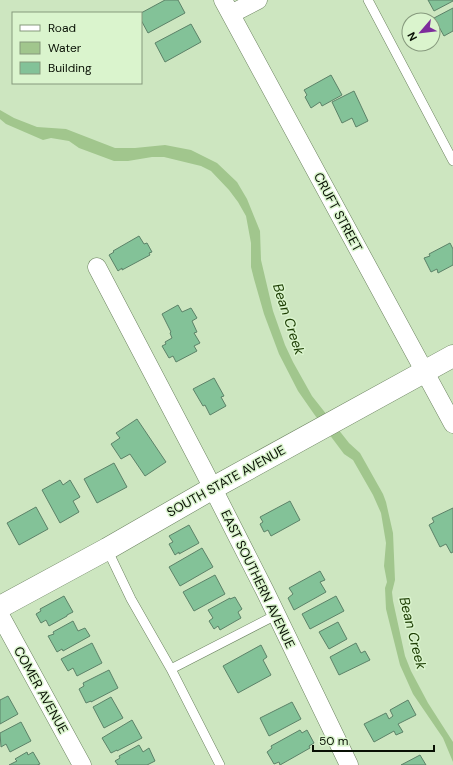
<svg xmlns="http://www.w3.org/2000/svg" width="453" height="765" font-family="'DM Sans',sans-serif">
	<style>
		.water { fill: #a1c68d }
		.building { fill: #83c298; stroke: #5c8268 }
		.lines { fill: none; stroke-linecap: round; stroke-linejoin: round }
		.lane-casing { stroke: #6b825f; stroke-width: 10 }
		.street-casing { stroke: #6b825f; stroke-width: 19 }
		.secondary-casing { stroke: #6b825f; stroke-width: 23 }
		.lane { stroke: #fff; stroke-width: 9 }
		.street { stroke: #fff; stroke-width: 18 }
		.secondary { stroke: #fff; stroke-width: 22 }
		.labels { text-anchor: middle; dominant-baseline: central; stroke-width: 3; stroke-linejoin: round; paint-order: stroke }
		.street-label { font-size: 13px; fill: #081004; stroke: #daf4cd }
		.water-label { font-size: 14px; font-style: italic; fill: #1a3b00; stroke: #daf4cd }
	</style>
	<rect width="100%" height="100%" fill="#cde6c0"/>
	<path class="water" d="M0 110 14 118 37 127 66 129 115 148H135L165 145 191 150 217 163 237 182 247 199 260 231 261 260 273 311 285 345 293 362 312 396 349 443 360 453 383 494 386 502 393 533 395 580 392 592 393 601 405 656 411 671 428 703 453 742V762L443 738 413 694 400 665 386 609 385 588 387 582 384 566 386 543 381 513 373 495 353 460 344 454 314 414 298 391 279 354 264 314 254 279 251 267V243L246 216 238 202 229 190 211 171 201 166 164 157H152L128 161H114L79 148 69 141 51 138 43 140 6 124 0 119Z"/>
	<path class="building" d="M165 0H178L185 13 148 33 141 20V13Z
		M428 0H453V1L434 11Z
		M453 8V31L444 36 434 18Z
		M191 24 201 42 165 62 155 43Z
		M331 75 342 95 322 106 320 102 311 108 305 97 307 95 304 90Z
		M354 91 368 121 356 127 352 118 342 123 332 102Z
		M139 236 144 244 147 243 152 252 149 253 150 255 122 270V268L118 271 109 255 114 252 113 251Z
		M450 243 453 249V265L438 273 437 269 431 272 424 258 430 256 429 254Z
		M178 305 182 312 191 308 197 318 192 321 197 332 194 333 200 343 194 346 197 351 176 362 173 356 169 358 162 346 166 344 165 342 172 338 170 333 171 332 162 314Z
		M214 378 224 396 221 397 226 406 210 415 205 405 203 406 193 389Z
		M137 419 166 462 145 476 130 454 121 459 111 444 120 438 116 433Z
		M114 463 127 487 97 503 84 479Z
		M60 480 63 485 70 480 80 497 73 501 79 512 60 523 42 490Z
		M290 501 300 520 271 536 268 530 264 532 260 524 263 522 260 517Z
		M36 507 48 529 19 545 7 523Z
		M453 508V552L451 553 446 544 440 547 429 525 434 522 432 518Z
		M189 525 199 543 179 554V552L175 555 169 544 173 542 169 536Z
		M202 548 213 567 180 586 169 567Z
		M320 571 325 580 320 582 326 592 294 610 288 598 293 594 289 588Z
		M215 575 225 594 194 611 183 592Z
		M64 596 73 612 67 615V616L49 626 46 620 41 623 36 614 41 611 40 609Z
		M336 596 344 611 310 629 302 614Z
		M235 597 242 609 238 612 241 618 220 630 218 626 214 629 209 621 213 618 208 610 230 598V599Z
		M73 621 78 631 85 628 90 636 63 651 62 649 57 652 48 636 54 634 53 632Z
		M338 622 347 639 329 649 319 632Z
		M92 643 102 663 77 676 73 668 68 671 61 659Z
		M356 643 361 653 365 651 370 660 339 675 330 657Z
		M261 645 267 657 263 660 271 675 238 693 223 666Z
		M109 670 118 688 91 702V701L86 703 79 689 84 686 83 683Z
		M8 696 18 714 0 724V700Z
		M111 697 123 718 104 728 93 707Z
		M408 700 416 715 398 724 403 732 396 735 394 731 374 742 364 724 386 713 389 719 393 716 390 710Z
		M292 702 301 719 269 736 260 718Z
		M132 720 142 738 117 751V750L111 753 102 738Z
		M21 722 31 741 10 752 6 744 1 747 0 733Z
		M300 730 302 733 307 730 314 743 309 746 310 748 280 765 279 762 274 764 267 752 272 748 271 746Z
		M139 745 143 752 149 748 155 761 147 765H118L115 761 120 758 119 756Z
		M27 752 28 755 33 752 40 764 37 765H9L17 761 15 759Z
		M420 755 426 765H401Z"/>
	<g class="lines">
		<g class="lane-casing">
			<path id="lane" d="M368 0 453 161
				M107 549 131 599 171 669 220 765
				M171 669 276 615"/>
		</g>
		<g class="street-casing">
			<path id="street" d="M223 0 453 424
				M231 14 258 0
				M97 267 203 469 265 591 349 765
				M0 615 82 765"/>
		</g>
		<g class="secondary-casing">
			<path id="secondary" d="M0 607 107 549 213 488 453 356"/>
		</g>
		<use href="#lane" class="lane"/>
		<use href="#street" class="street"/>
		<use href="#secondary" class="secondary"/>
	</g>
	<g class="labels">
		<g class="street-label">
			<text transform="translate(338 212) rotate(62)">CRUFT STREET</text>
			<text transform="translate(226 481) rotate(-29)">SOUTH STATE AVENUE</text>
			<text transform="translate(258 579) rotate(64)">EAST SOUTHERN AVENUE</text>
			<text transform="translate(41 690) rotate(61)">COMER AVENUE</text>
		</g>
		<g class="water-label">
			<text transform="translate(289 319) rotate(72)">Bean Creek</text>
			<text transform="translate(413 633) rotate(76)">Bean Creek</text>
		</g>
	</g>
	<rect x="12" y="12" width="130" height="72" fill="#daf4cd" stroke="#86997d"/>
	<rect x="20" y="25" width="20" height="6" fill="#ffffff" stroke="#86997d"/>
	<text x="48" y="32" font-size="12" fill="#081004">Road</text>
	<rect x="20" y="42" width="20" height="12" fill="#a1c68d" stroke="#86997d"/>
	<text x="48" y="52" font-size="12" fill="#081004">Water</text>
	<rect x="20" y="62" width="20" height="12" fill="#83c298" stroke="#86997d"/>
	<text x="48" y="72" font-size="12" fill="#081004">Building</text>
	<g transform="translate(421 32) rotate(242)"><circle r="19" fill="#daf4cd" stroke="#86997d"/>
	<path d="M0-3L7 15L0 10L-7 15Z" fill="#7d2c9c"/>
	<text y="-6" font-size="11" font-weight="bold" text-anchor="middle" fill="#081004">N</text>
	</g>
	<path d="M313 745v6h121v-6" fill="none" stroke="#081004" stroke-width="2"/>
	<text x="319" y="745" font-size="12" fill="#081004" stroke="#daf4cd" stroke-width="3" paint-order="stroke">50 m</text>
</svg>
